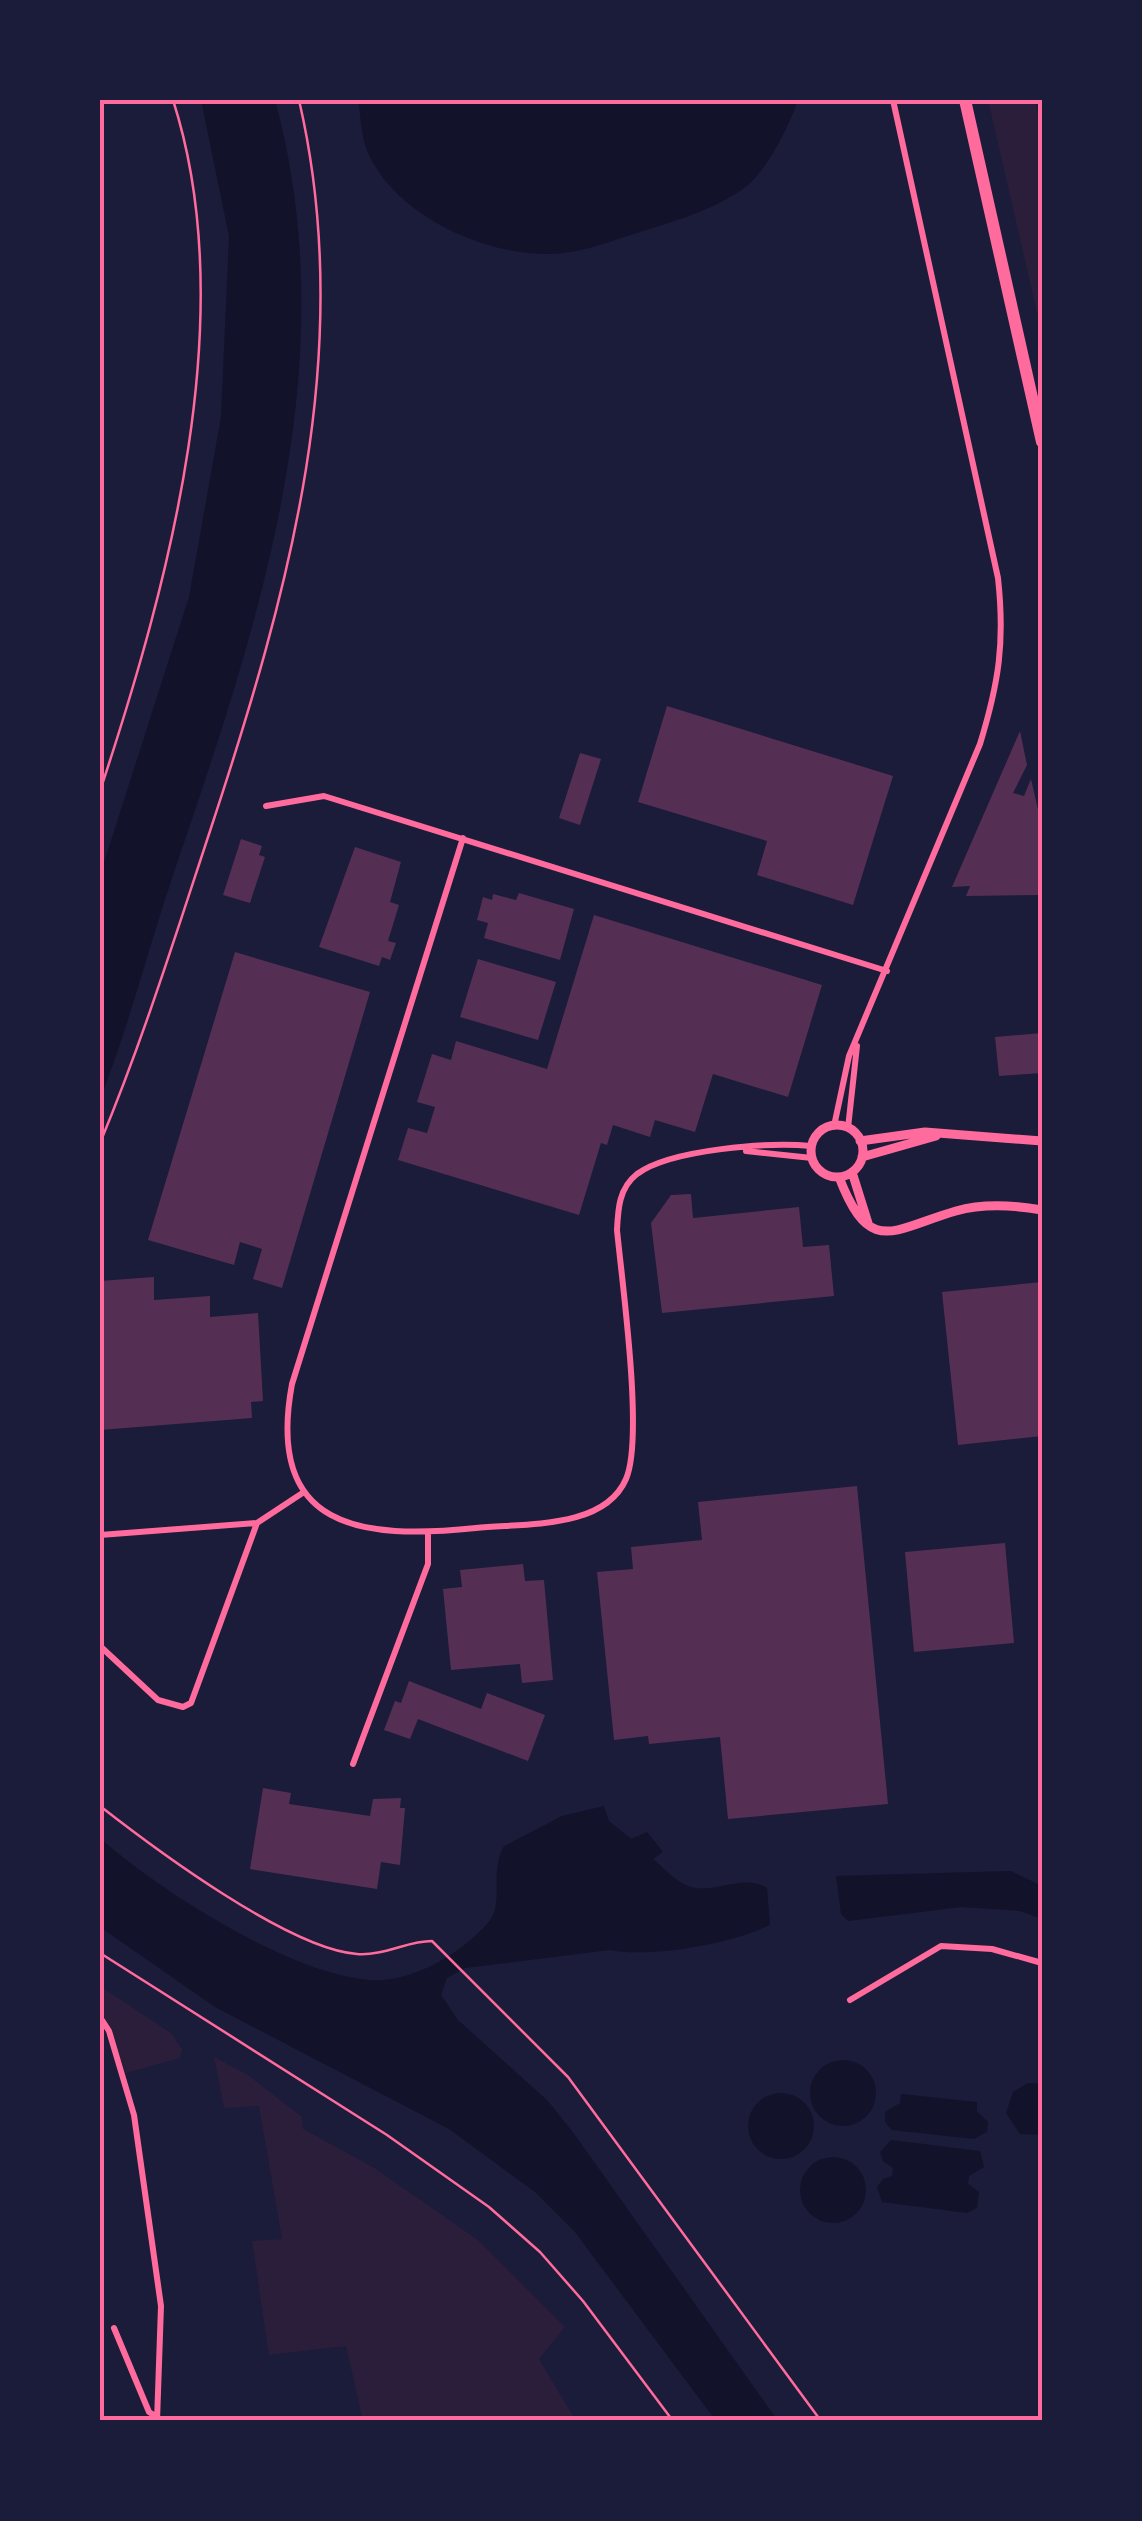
<svg xmlns="http://www.w3.org/2000/svg" width="1142" height="2521" font-family="'Roboto Condensed',sans-serif">
	<style>
		.green { fill: #2a1e3b }
		.water { fill: #12122b }
		.building { fill: #542f53 }
		.lines { fill: none; stroke-linecap: round; stroke-linejoin: round }
		.path { stroke: #ff6b9d; stroke-width: 2.5 }
		.minor { stroke: #ff6b9d; stroke-width: 6 }
		.tertiary { stroke: #ff6b9d; stroke-width: 9 }
		.motorway { stroke: #ff6b9d; stroke-width: 12 }
		.neatline { fill: none; stroke: #ff6b9d; stroke-width: 4 }
	</style>
	<rect width="100%" height="100%" fill="#1b1b3a"/>
	<path class="green" d="M988 100H1035L1042 132V334Z
		M100 1986 171 2033 182 2049 180 2058 126 2073C116 2043 100 2017 100 1986Z
		M214 2057 248 2075 302 2117 303 2129 373 2167 478 2240 565 2327 539 2359 576 2421H363L346 2346 269 2355 252 2241 282 2239 259 2106 224 2108Z"/>
	<path class="water" d="M201 100H275C347 365 258 626 173 875 148 949 129 1026 100 1099V875L189 597 221 417 229 236Z
		M358 100H798C790 124 768 168 748 185 719 208 678 220 643 231 611 241 580 254 547 254 481 254 396 215 368 153 361 138 361 116 358 100Z
		M604 1806 609 1821 631 1839 647 1832 663 1852 653 1859C663 1867 674 1880 686 1885 711 1897 742 1872 767 1888L770 1925C731 1944 652 1958 609 1950L465 1968 447 1978 441 1995 458 2020 548 2101 575 2135 778 2421H716L575 2232 535 2192 449 2129 215 2007 100 1927V1838C158 1890 302 1983 382 1980 419 1978 462 1952 487 1924 506 1904 488 1875 504 1846L562 1816Z
		M1011 1871 1042 1886V1919L1020 1911 961 1907 848 1921 841 1914 836 1876Z
		M810 2093a33 33 0 1 1 66 0a33 33 0 1 1-66 0Z
		M1028 2083 1042 2084V2135L1020 2134 1006 2113 1013 2092Z
		M748 2126a33 33 0 1 1 66 0a33 33 0 1 1-66 0Z
		M901 2094 977 2102V2111L988 2122 987 2132 974 2139 892 2130 885 2122V2112L900 2103Z
		M891 2140 980 2151 984 2167 969 2176 968 2184 979 2192 977 2208 967 2213 882 2202 877 2187 883 2179 892 2176 893 2168 883 2161 880 2152Z
		M800 2190a33 33 0 1 1 66 0a33 33 0 1 1-66 0Z"/>
	<path class="building" d="M667 706 893 776 853 905 757 875 767 841 638 802Z
		M1020 731 1027 765 1013 793 1024 796 1031 779 1042 827V895L966 896 970 886 952 887Z
		M580 753 601 759 580 825 559 818Z
		M241 839 262 846 259 855 265 857 250 903 223 895Z
		M355 847 401 862 390 902 399 905 388 941 396 943 390 960 382 957 379 966 319 947Z
		M519 893 574 909 560 960 484 938 488 923 477 920 483 897 492 900 493 894 516 900Z
		M594 915 822 985 788 1097 713 1074 695 1132 655 1120 650 1137 613 1125 607 1145 601 1143 579 1215 398 1160 408 1128 427 1133 435 1107 417 1102 432 1054 451 1060 456 1041 547 1069Z
		M235 952 370 992 282 1288 253 1279 262 1249 240 1242 234 1265 148 1240Z
		M478 959 556 982 538 1040 460 1017Z
		M1042 1033V1073L999 1076 995 1037Z
		M691 1194 693 1218 799 1207 803 1247 829 1245 834 1296 662 1313 651 1223 671 1195Z
		M154 1277V1300L210 1296V1317L258 1313 263 1401 251 1402 252 1418 100 1430V1281Z
		M1042 1282V1436L958 1445 942 1292Z
		M857 1486 888 1804 728 1819 720 1737 649 1744 648 1736 614 1740 597 1572 633 1569 631 1547 702 1540 698 1502Z
		M1005 1543 1014 1643 914 1652 905 1552Z
		M523 1564 525 1581 544 1580 553 1680 522 1683 520 1664 451 1670 443 1589 462 1587 460 1570Z
		M409 1681 481 1709 487 1693 545 1715 528 1761 418 1719 410 1739 384 1730 395 1701 401 1703Z
		M263 1788 291 1793 289 1804 370 1816 373 1799 401 1798 400 1808H405L400 1865 381 1862 377 1889 250 1869Z"/>
	<g class="lines">
		<path class="path" d="M100 791C169 583 242 315 173 100
			M100 1143C143 1040 176 934 211 828 289 591 357 350 299 100
			M100 1806C155 1849 289 1949 357 1954 384 1956 407 1941 432 1941L568 2077 821 2421
			M100 1953 387 2135 489 2207 540 2252 583 2301 673 2421"/>
		<path class="minor" d="M266 806 324 796 887 971
			M463 838 292 1384C265 1529 361 1540 476 1528 523 1523 604 1530 626 1479 644 1438 622 1282 617 1230 618 1209 619 1188 637 1174 671 1149 770 1142 811 1146
			M834 1126 849 1056 980 744C999 682 1005 642 998 578L893 100
			M848 1128 857 1046
			M746 1151 812 1158
			M100 1535 257 1523 304 1492
			M100 1646 158 1700 183 1707 191 1703 257 1523
			M353 1764 428 1564V1533
			M850 2000 941 1946 992 1949 1042 1963
			M100 2017 109 2031 134 2115 161 2306 157 2421
			M114 2328 149 2412 157 2417"/>
		<path class="tertiary" d="M811 1151a26 26 0 1 1 52 0a26 26 0 1 1-52 0Z
			M860 1141 925 1132 1042 1141
			M862 1157 936 1136
			M852 1172 868 1223
			M839 1177C870 1258 893 1229 956 1211 984 1203 1013 1205 1042 1210"/>
		<path class="motorway" d="M965 100 1042 442"/>
	</g>
	<rect width="1142" height="2521" fill="none" stroke="#1b1b3a" stroke-width="205"/>
	<rect x="102" y="102" width="938" height="2316" class="neatline"/>
</svg>
